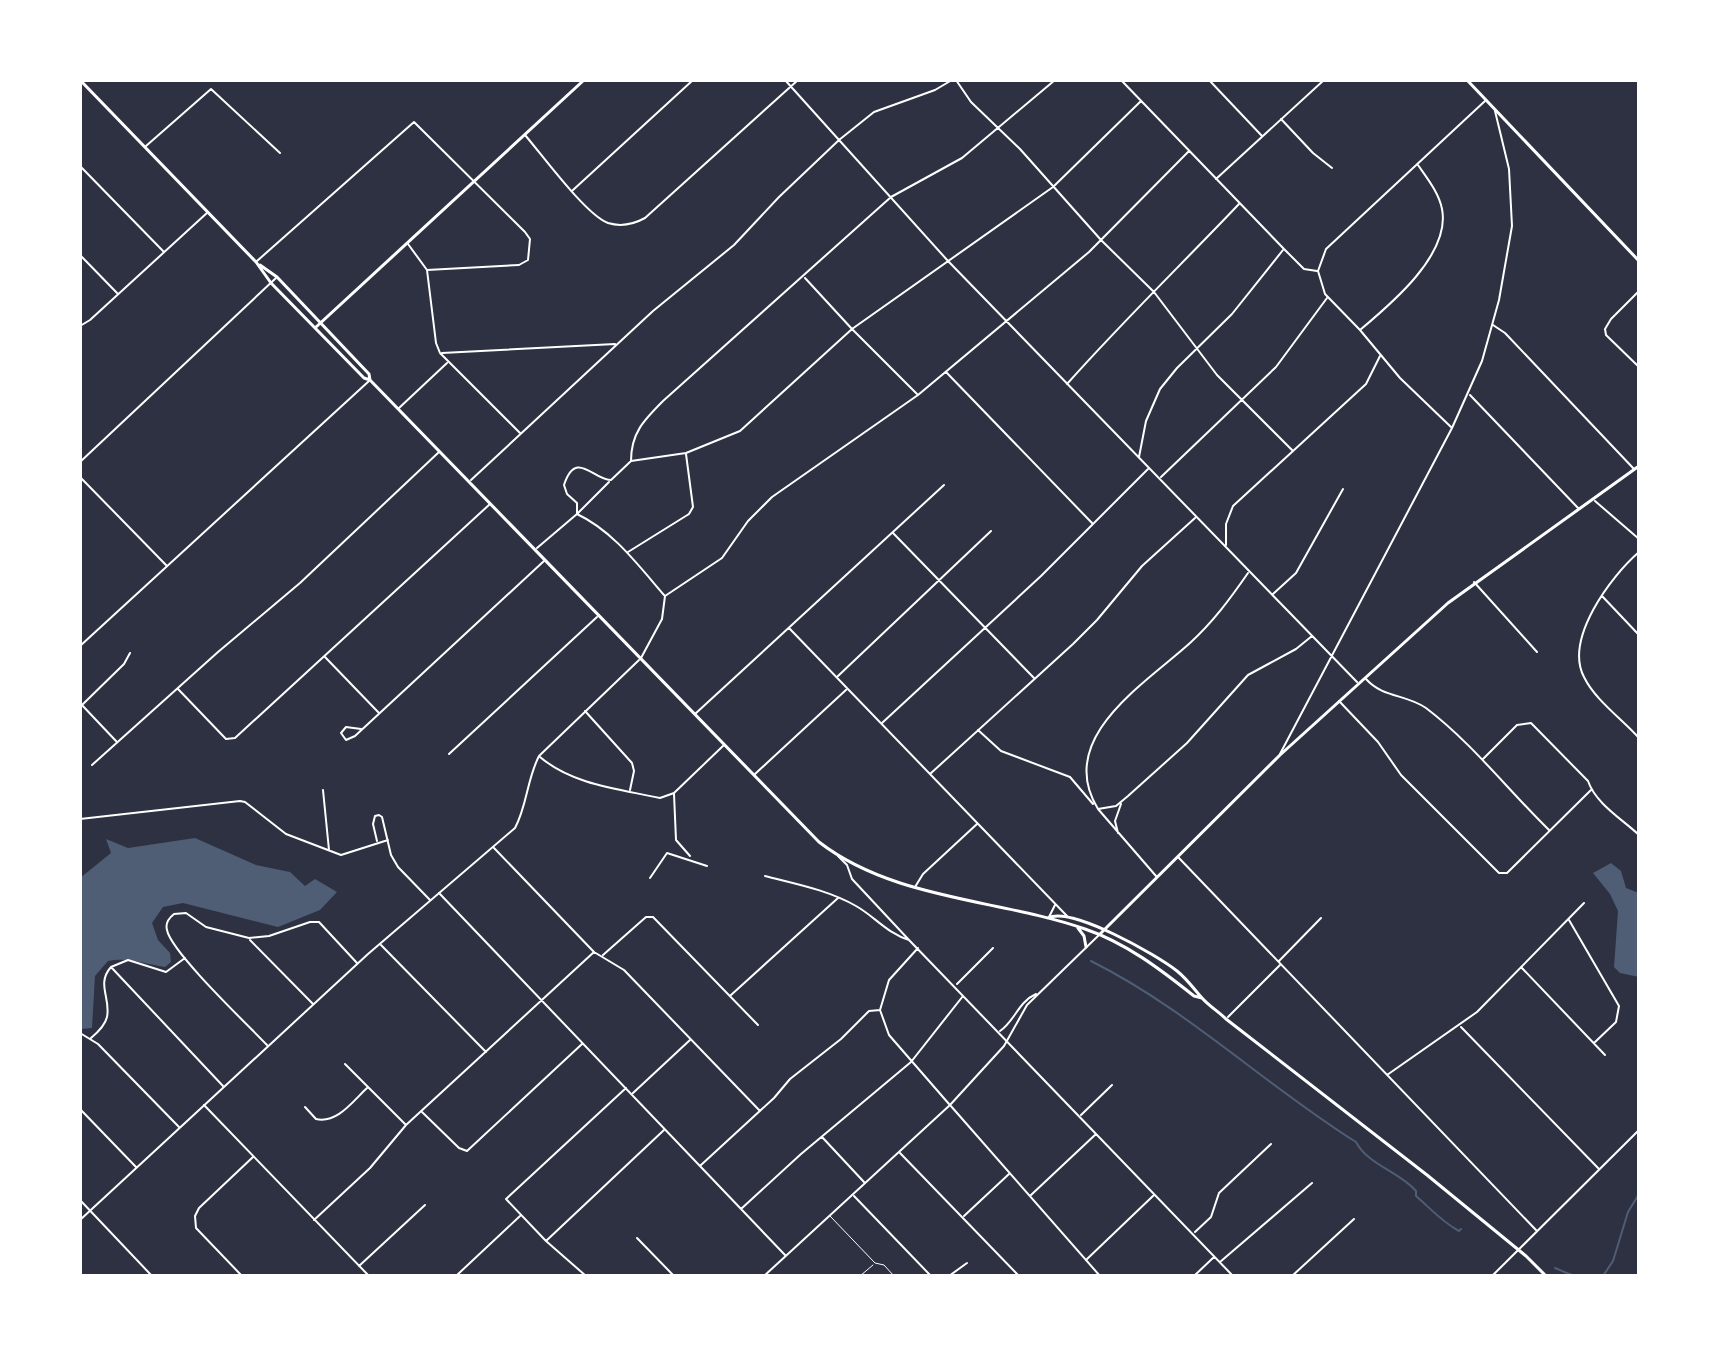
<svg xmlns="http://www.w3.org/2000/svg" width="1719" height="1356" font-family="'Asap Condensed',sans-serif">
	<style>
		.water { fill: #4f5d75 }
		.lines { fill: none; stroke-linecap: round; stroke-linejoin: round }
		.stream { stroke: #4f5d75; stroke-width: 2 }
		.service { stroke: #fff; stroke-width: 1 }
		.minor { stroke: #fff; stroke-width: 2 }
		.tertiary { stroke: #fff; stroke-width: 2 }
		.secondary { stroke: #fff; stroke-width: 3 }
	</style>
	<rect width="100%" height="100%" fill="#2d3142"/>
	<path class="water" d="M195 838 256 865 290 872 305 886 315 879 337 892 320 910 278 927 183 903 163 907 152 923 158 940 170 953 171 962 165 967C144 964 129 957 108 961L95 976 92 1028 81 1029 80 878 111 853 106 839 128 848Z
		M1611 863 1621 871 1626 888 1639 893V977L1620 973 1614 967 1618 911 1610 894 1593 873Z"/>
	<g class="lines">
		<path class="stream" d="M1091 961C1187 1009 1265 1085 1356 1142 1368 1165 1400 1172 1416 1191V1196C1430 1208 1442 1222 1459 1231L1461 1229
			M1555 1268 1574 1276
			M1603 1276 1613 1261 1628 1212 1639 1194"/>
		<path class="service" d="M830 1216 875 1263 884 1265 894 1276
			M860 1276 873 1265"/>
		<path class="minor" d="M785 80 948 261 1357 682
			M956 80 971 102 1020 149 1101 240 1154 292 1217 375 1292 450
			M1121 80 1284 249 1304 269 1317 271
			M1209 80 1262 136
			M1281 119 1313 153 1332 168
			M525 135C543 156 586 215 608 223 621 227 634 224 645 218L798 80
			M146 146 211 89 280 153
			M80 166 164 252
			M1216 179 1324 80
			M573 190 693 80
			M408 244 427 270 436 343 440 353 520 433
			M80 255 118 294
			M257 261 414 122 525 232 530 239 528 260 519 265 427 270
			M805 278 852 329 917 394
			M1639 291 1611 319 1605 329 1606 335 1639 367
			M1493 325 1505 333 1634 469
			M80 326 90 320 208 212
			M1360 330C1391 304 1451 254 1442 209 1439 193 1427 178 1418 165
			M442 353 615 344
			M946 372 1092 523
			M1067 384C1122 322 1182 264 1239 204
			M1470 395 1579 509
			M399 408 447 363
			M1451 427 1400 378 1360 330 1325 294 1318 271 1326 249 1485 101
			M1139 457 1146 421 1160 389 1177 368 1232 314 1283 250
			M631 461 686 453 740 431 852 329 1053 187 1141 101
			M80 462 276 278
			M80 477 166 565
			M1161 477 1276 367 1327 298
			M471 480 653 311 734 245 779 197 839 140 874 112 935 90 952 80
			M609 482 577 514C613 531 638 565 664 595
			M1595 501 1639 539
			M893 533 1034 678
			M1226 545V524L1233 506 1366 384 1380 356
			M537 548 577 514V503L567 494 564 485C576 448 594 481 611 480L631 461C631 433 644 420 663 401L891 197 962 158 1055 80
			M628 552 689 514 693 507 686 454
			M1639 552C1611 576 1564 639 1584 677 1595 700 1622 719 1639 738
			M1248 573C1230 599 1213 622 1190 643 1146 683 1054 738 1098 809L1116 806 1128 796 1187 743 1248 675 1296 649 1312 636
			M1474 582 1537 652
			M1273 594 1296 573 1343 489
			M1602 596 1639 635
			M789 628 1067 916
			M80 646 369 381
			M325 657 379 713
			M641 658 662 619 665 596 722 558 748 521 772 497 918 395 1089 252 1189 151
			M838 676 991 531
			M1366 679C1383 698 1406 694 1426 708 1472 743 1508 790 1549 830
			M178 689 226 739 235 738 490 504
			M1339 701 1378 742 1401 775 1499 873H1507L1591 790
			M80 703 116 741
			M82 705 124 664 130 653
			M585 711 632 763 634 771 630 790
			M695 714 944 485
			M882 723 1041 576 1148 469
			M361 729 346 727 341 733 346 740 355 736 544 561
			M978 730 1001 751 1070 777 1093 804
			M449 754 597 617
			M1280 754 1452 428 1482 361 1499 300 1512 226 1509 169 1495 111
			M540 757C573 785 619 789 660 798L674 793 724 745
			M1483 759 1517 725 1531 723 1588 781C1596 804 1622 819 1639 835
			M92 765 218 652 300 583 439 452
			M755 774 847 689
			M930 774 1073 644 1097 620 1142 566 1195 518
			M323 790 329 850
			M674 794 676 840 690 856
			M1098 809 1156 876
			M80 819 240 801 245 802 286 834 341 855 388 840
			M1118 833 1115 821 1121 804
			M377 841 373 824 375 816 379 815 382 817 391 855 398 867 430 900
			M494 848 594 952 624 970 760 1111
			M838 856 847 865 852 879 909 940 1233 1276
			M1178 857 1536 1230
			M765 876C796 884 828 890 856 906 874 916 888 934 909 940
			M650 878 667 853 707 866
			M915 887 923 874 977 824
			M439 893 785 1255
			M1049 917 1055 905
			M1569 920 1619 1006 1616 1022 1594 1043
			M250 940 313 1004
			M381 945 486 1052
			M603 955 646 917H653L758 1025
			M1279 961 1321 918
			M111 967 223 1086
			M1521 967 1605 1055
			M957 984 993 948
			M731 995 838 898
			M880 1010 889 1035 949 1104
			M1228 1017 1280 965
			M1461 1027 1599 1169
			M80 1033 98 1044 179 1127
			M91 1038C97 1033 105 1026 107 1017 111 998 96 984 111 967L128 960 166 972 185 958
			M267 1045C248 1025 171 952 167 930 165 923 169 918 174 914L186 913 206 927 249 938 269 936 310 922H319L357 963
			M345 1064 405 1124
			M1387 1075 1477 1012 1584 903
			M633 1093 690 1040
			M204 1105 369 1276
			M305 1107 316 1119C337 1124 353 1101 367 1088
			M80 1109 136 1167
			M422 1112 459 1148 467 1151 582 1044
			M1081 1115 1112 1085
			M822 1137 864 1182
			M900 1153 1019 1276
			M701 1165 774 1098 790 1079 841 1039 869 1011 880 1010 889 980 918 948
			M1031 1195 1096 1134
			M854 1196 931 1276
			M80 1200 152 1276
			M741 1209 801 1154 911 1062 963 996
			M964 1216 1009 1174
			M314 1220 370 1168 406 1125 594 952
			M1195 1232 1211 1217 1219 1193 1271 1144
			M637 1238 674 1276
			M546 1241 664 1130
			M1086 1260 1154 1195
			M1220 1262 1312 1183
			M359 1266 425 1205
			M242 1276 196 1228 195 1216 199 1208 253 1157
			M456 1276 520 1216
			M586 1276 546 1241 506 1199 626 1088
			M949 1276 967 1263
			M1194 1276 1214 1257
			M1292 1276 1354 1219"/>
		<path class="tertiary" d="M1000 1031C1015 1021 1018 1002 1036 994
			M950 1105 1100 1276
			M80 1220 368 954 515 828C527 806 527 779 539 756L639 660
			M764 1276 950 1105 1004 1046 1027 1005 1099 935
			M1492 1276 1639 1130"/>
		<path class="secondary" d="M80 80 256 262 271 283 364 378 370 380 819 842C894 900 999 899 1085 929 1126 943 1160 969 1194 996L1202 998
			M1467 80 1639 261
			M260 265 277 277 369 374 370 380
			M315 328 584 80
			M1048 918C1071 906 1157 955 1177 971 1187 979 1194 989 1202 998 1209 1006 1219 1012 1226 1019L1427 1175 1526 1256 1546 1276
			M1078 928 1084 936 1086 947
			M1100 934 1280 755 1448 603 1639 466"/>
	</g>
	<rect width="1719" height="1356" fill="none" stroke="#ffffff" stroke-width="164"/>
</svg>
